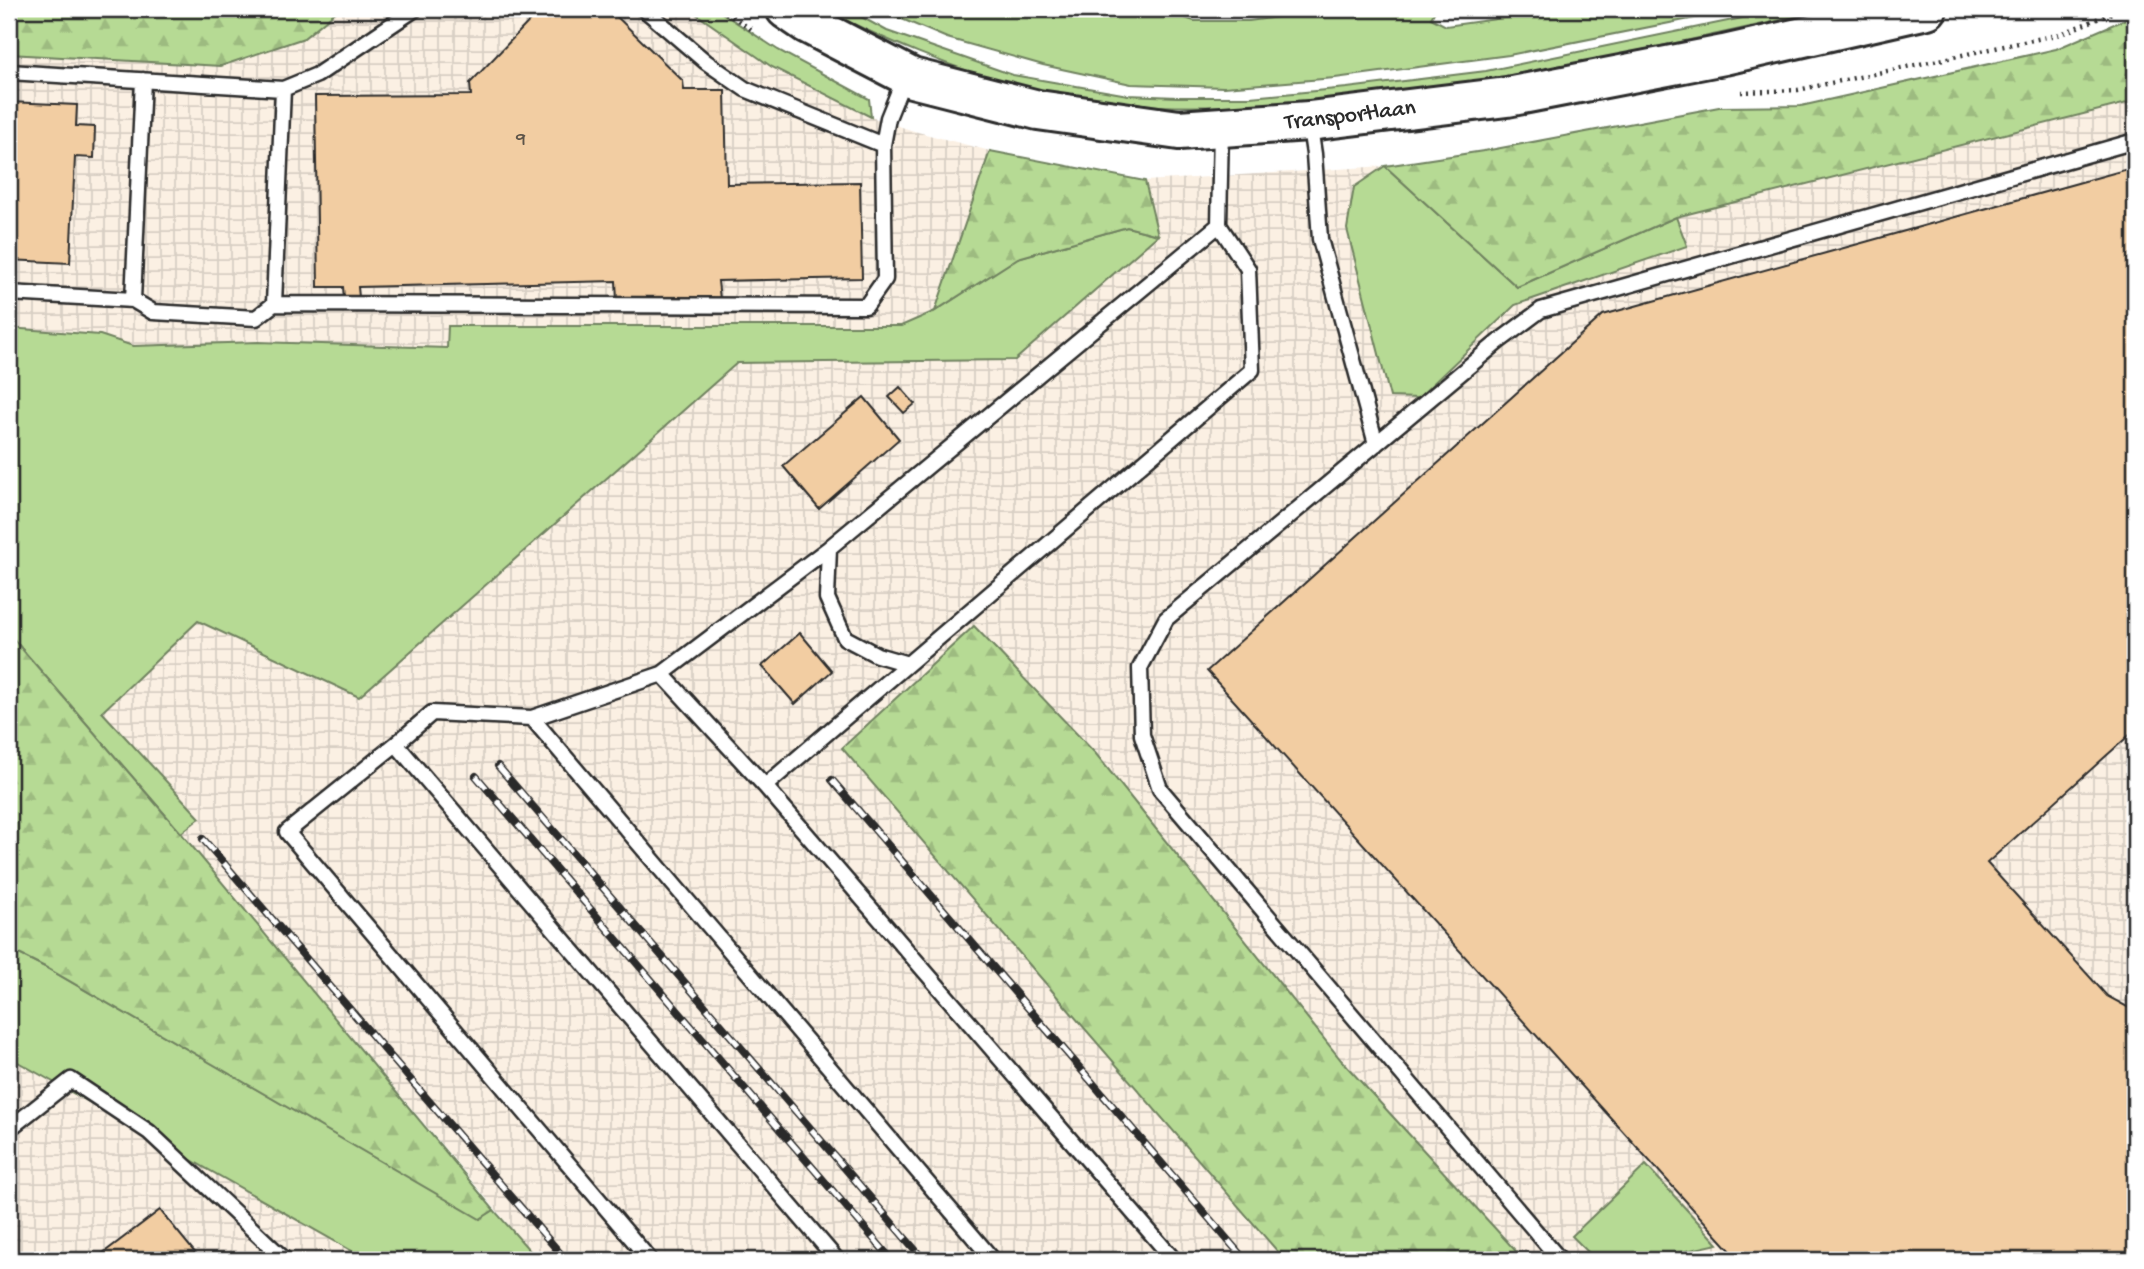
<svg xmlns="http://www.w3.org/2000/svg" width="2144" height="1269" font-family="'Gochi Hand',sans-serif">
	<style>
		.industrial { fill: url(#industrial-grid) }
		.green { fill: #b6da94; stroke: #708260; stroke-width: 2 }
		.forest { fill: url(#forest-firs); stroke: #708260; stroke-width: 2 }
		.building { fill: #f2cda2; stroke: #2b2b2b; stroke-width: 2 }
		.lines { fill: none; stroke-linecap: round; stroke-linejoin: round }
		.lane-casing { stroke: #2b2b2b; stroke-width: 19 }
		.secondary-casing { stroke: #2b2b2b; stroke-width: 44 }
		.path { stroke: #2b2b2b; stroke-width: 4.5; stroke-dasharray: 2 5; stroke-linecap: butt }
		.lane { stroke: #fff; stroke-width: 14 }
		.secondary { stroke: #fff; stroke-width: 38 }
		.rail-casing { stroke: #2b2b2b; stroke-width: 8 }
		.rail { stroke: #fff; stroke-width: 5; stroke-dasharray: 16; stroke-linecap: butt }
		.labels { text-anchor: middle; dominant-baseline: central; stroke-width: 6; stroke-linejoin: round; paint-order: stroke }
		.number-label { font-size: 19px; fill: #5d5449 }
		.street-label { font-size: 23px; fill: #2b2b2b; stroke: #fff }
	</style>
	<defs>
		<pattern id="industrial-grid" width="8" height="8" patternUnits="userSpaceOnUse" patternTransform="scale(1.75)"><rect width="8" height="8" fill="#fbf0e3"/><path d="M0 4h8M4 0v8" fill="none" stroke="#d7cec3"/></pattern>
		<pattern id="forest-firs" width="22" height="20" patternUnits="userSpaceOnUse" patternTransform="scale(1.75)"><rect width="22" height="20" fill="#b6da94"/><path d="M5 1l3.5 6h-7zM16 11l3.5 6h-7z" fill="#9dbb80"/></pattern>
	</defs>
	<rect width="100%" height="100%" fill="#fff"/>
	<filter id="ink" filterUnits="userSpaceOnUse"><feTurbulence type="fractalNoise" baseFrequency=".0143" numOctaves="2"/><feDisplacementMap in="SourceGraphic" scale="14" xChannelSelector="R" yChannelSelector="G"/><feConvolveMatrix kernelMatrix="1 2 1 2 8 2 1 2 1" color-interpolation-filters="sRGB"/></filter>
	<g filter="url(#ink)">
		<path class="industrial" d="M339 9H689L772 67 871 117 914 131 990 151 935 311 901 326H448L447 348 258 342 133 346 100 335 9 328V54L221 66 323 21Z
			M2135 100V1260H1524L1341 1060 1096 754 974 626 842 749 1285 1260H538L181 833 200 818 102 712 199 620 359 697 737 363 1015 360 1158 235 1145 181 1385 166 1354 187 1418 398 1514 305 1686 246 1676 217Z
			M9 1057 368 1260H9Z"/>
		<path class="green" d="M689 9H716L778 50 869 99 871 117 772 67Z
			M822 9H847L887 31 1013 75 1128 95 1177 97H1250L1347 88 1486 71 1786 9H1831C1656 48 1481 88 1301 102 1208 109 1110 111 1018 86 949 68 886 40 822 9Z
			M878 9H1158L1194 21H1249L1335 9H1436L1431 18 1446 26 1568 9H1740L1509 55 1335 78 1224 87 1131 84 1043 65 947 38Z
			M1385 166 1517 287 1676 217 1687 246 1515 305 1418 398 1390 397 1347 229 1354 187Z
			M1127 227 1158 235 1015 360 737 363 359 697 198 621 102 712 200 818 181 833 9 634V328L100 335 133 346 258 342 447 348 448 326H901L935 311 1017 258Z
			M9 949 45 967 480 1218 494 1210 538 1260H368L9 1057Z
			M1646 1165 1718 1244 1646 1260H1596L1572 1236Z"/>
		<path class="forest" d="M9 9H339L304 38 221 66 9 54Z
			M2135 15V101L1676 217 1517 287 1385 166 1490 150 1719 107 1801 106 2056 49Z
			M990 151 1145 181 1158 235 1127 227 1018 258 935 311Z
			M974 626 1096 754 1341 1060 1524 1260H1285L842 748Z
			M9 634 181 833 494 1210 480 1219 45 967 9 949Z"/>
		<path class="building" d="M541 9H609L683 81 684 90H725L727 184 860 182 862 278 718 281 720 299 617 301 616 281 358 287 359 297H344L343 287H318L315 96 471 95 470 83Z
			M9 102 77 105 76 126 95 127 94 158 75 157 70 263 9 260Z
			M2135 167V730L1987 863 2107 996 2135 1011V1260H1739L1207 671 1603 315Z
			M900 387 915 404 904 413 889 397Z
			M864 397 899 439 819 509 783 466Z
			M800 633 832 671 795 704 762 666Z
			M160 1210 201 1260H94Z"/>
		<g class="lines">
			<g class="lane-casing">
				<path id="lane" d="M415 9 317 75 283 89 274 304 866 306 885 279 883 145 888 118 905 76
					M644 9 706 62 745 89 883 145
					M9 72 283 89
					M1309 121 1314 154 1320 239 1376 444
					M9 293 133 300 153 312 256 318 274 304
					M133 300 143 80
					M829 548 827 598 845 638 877 655 908 664
					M662 674 765 786
					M396 744 432 713 532 718
					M9 1129 71 1080 149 1132 285 1260
					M650 1260 287 832 396 744 837 1260
					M993 1260 532 718 662 674 829 548 1219 225
					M1174 1260 765 786 1252 370 1248 269 1219 225 1221 128
					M1560 1260 1160 789 1142 735 1140 668 1166 619 1498 342 1541 310 2135 141"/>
			</g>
			<g class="secondary-casing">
				<g id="secondary">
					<path id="s1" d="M786 9 808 24 912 78 1038 110 1179 130 1309 121 1507 97 1724 55 1927 9"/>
				</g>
			</g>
			<path class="path" d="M720 9 754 31
				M1741 92 1798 90 2061 34 2121 9"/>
			<use href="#lane" class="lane"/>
			<use href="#secondary" class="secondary"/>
			<g class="rail-casing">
				<path id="rail" d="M498 766 924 1260
					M476 776 892 1260
					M832 780 1245 1260
					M203 839 566 1260"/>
			</g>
			<use href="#rail" class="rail"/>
		</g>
	</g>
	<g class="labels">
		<g class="number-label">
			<text x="521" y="139">9</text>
		</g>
		<g class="street-label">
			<text stroke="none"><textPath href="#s1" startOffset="588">Transportlaan</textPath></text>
		</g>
	</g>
	<rect width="2144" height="1269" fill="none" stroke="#fff" stroke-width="35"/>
	<rect x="18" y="18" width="2109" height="1234" fill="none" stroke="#2b2b2b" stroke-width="2.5" filter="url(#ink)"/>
</svg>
